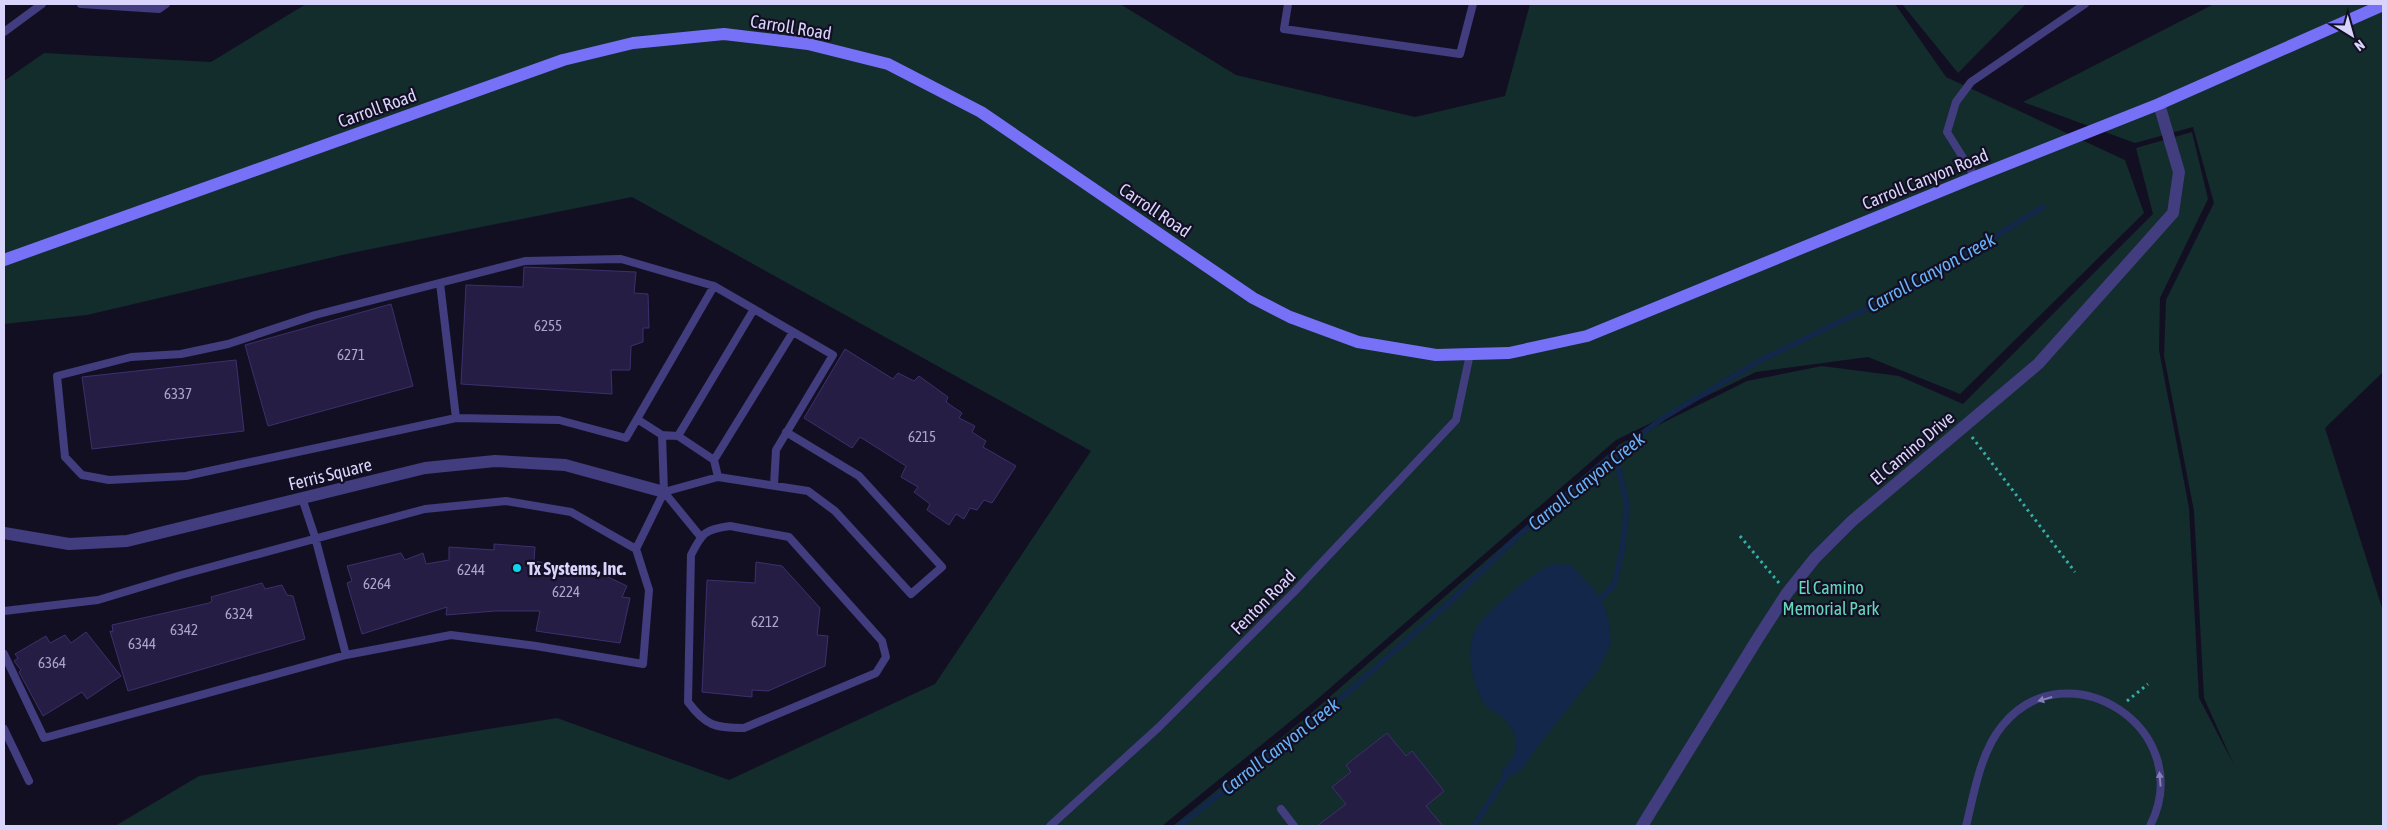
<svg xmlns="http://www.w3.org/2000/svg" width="2387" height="830" font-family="'Asap Condensed',sans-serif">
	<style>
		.green { fill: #132c2c }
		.water { fill: #122749 }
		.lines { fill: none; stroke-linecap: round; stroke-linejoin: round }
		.stream { stroke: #122749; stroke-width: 5.5 }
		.building { fill: #251d43; stroke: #3d306d }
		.path { stroke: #36aeaa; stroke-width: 3; stroke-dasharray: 2.5 4; stroke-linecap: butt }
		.service { stroke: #413d7f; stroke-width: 8 }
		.minor { stroke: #413d7f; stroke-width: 12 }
		.secondary { stroke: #7771f7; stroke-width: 12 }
		.oneway { fill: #8581b7 }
		.poi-dot { fill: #0ed3ee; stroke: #130f23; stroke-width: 2 }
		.labels { text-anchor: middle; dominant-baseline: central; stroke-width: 4.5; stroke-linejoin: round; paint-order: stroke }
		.number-label { font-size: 15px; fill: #aca6ce }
		.street-label { font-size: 18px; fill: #d9d4fc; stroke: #130f23 }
		.poi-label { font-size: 18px; font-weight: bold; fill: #d9d4fc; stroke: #130f23; text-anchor: start }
		.park-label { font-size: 18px; fill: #64d8be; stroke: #130f23 }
		.water-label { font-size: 19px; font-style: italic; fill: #68b1f6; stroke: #130f23 }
	</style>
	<rect width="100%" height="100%" fill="#130f23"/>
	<path class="green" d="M306 4H1120L1236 75 1415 117 1505 96 1530 4H1895L1946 77 2125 160 2144 213 1960 394 1868 357 1756 372 1616 440 1314 702 1162 826H115L199 776 557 718 729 780 935 684 1091 451 632 197 351 253 87 315 4 324V81L44 53 211 62Z
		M1902 4H2026L1958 73Z
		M2214 4H2383V372L2325 428 2383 611V826H1173L1310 714 1620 444 1747 381 1822 366 1899 376 1963 404 2153 214 2136 148 2192 132 2208 199 2160 298 2159 350 2189 508 2199 698 2234 765 2204 698 2194 511 2164 356 2166 300 2214 203 2193 127 2135 143 2023 102Z"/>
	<path class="water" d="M1553 564 1571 565 1593 588 1601 599 1608 617 1611 643 1599 669 1538 746 1521 770 1511 776 1505 777 1501 771C1505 766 1513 759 1515 752 1521 733 1503 714 1487 708 1473 687 1463 651 1477 627 1485 613 1500 603 1512 592 1525 581 1537 571 1553 564Z"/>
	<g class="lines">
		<path class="stream" d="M1596 603 1614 585 1622 551 1627 505 1615 454
			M1179 826 1339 700 1450 602 1516 538 1600 465 1663 418 1761 360 1916 285 2043 207
			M1474 826 1509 771"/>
	</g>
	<path class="building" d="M524 267 636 272 634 293 648 294 649 328H643V342L631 346 630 370H611L612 394 461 384 466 285 523 287Z
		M391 304 413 386 268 426 245 345Z
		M845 349 893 379 898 373 914 381 919 376 948 397 946 402 962 413 959 418 975 426 972 432 986 441 983 447 1016 466 992 503 984 500 977 510 970 508 964 519 956 514 949 525 927 510 930 504 914 492 918 487 901 477 906 466 860 437 852 448 804 418Z
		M236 360 244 431 92 449 82 377Z
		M494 544 535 547 534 561 607 574 606 576 627 586 622 597 630 598 620 643 536 631 540 611H495L446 615 447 607 362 634 347 583 352 581 347 566 401 553 405 560 423 553 426 564 449 560V547L494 550Z
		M756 562 782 566 820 608 817 635 828 636 825 666 768 691 752 690V697L702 692 707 580 755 583Z
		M262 583 265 589 282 585 287 595 293 596 305 639 128 691 110 631 113 632 112 625 209 603 212 601 211 597Z
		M86 632 121 676 87 699 82 692 43 716 19 672 21 670 14 661 18 658 15 654 46 636 50 643 65 635 71 643Z
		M1387 733 1406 756 1412 751 1444 791 1426 806 1443 826H1317L1346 804 1332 787 1351 772 1346 765Z"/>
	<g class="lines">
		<path class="path" d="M1972 437 2075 572
			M1740 536 1779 583
			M2127 701 2148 684"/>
		<path class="service" d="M81 4 159 9 166 4
			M1288 4 1284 29 1460 54 1473 4
			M4 32 42 4
			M1975 177 1947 132 1956 102 1971 82 2085 4
			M440 283 456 418
			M714 286 626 438 559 420 456 418 186 476 109 480 82 475 65 457 57 376 131 357 181 354 228 344 315 315 525 261 621 259 714 286 833 355 776 450 774 485
			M637 419 662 435
			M714 460 678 436 754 309
			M718 477 714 460 793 332
			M664 492 718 477 808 491 835 511 911 594 942 567 859 476 786 432
			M664 492 700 536
			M302 498 315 537 346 655
			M730 526 789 537 882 641 886 657 876 673 744 728C715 728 706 726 688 702L691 555C702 533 705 529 730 526Z
			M636 549 664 492 662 435 678 436
			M4 611 98 600 181 575 425 509 506 501 571 512 636 549 649 590 643 664 536 646 451 635 346 655 44 738 4 654
			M4 729 29 781
			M1281 809 1294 826
			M1050 826 1159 727 1294 592 1456 420 1470 354
			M1966 826C1974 794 1980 753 2002 726 2067 645 2199 729 2150 826"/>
		<path class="minor" d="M4 533 69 544 127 541 425 468 495 461 565 465 664 492
			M1642 826 1758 638 1787 593 1815 558 1852 521 2038 364 2173 213 2179 172 2159 104"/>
		<path class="secondary" d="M4 260 563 60 633 43 724 34 808 44 888 64 981 112 1253 298 1290 317 1358 342 1436 355 1509 353 1587 336 1975 177 2159 104 2383 5"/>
	</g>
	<defs><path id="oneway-solid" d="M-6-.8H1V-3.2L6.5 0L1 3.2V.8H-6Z" transform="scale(1.25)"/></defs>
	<g class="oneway">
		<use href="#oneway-solid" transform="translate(2045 699) rotate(164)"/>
		<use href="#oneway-solid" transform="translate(2160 779) rotate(-95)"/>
	</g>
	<circle class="poi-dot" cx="517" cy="568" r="5"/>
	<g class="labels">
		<g class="number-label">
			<text x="548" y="325">6255</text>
			<text x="351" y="354">6271</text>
			<text x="178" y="393">6337</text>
			<text x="922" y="436">6215</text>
			<text x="471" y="569">6244</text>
			<text x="377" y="583">6264</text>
			<text x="566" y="591">6224</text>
			<text x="239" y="613">6324</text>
			<text x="765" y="621">6212</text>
			<text x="184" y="629">6342</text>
			<text x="142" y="643">6344</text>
			<text x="52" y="662">6364</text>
		</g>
		<g class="street-label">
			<text transform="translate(791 27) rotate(9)">Carroll Road</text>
			<text transform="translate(377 108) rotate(-20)">Carroll Road</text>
			<text transform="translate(1925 179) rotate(-22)">Carroll Canyon Road</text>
			<text transform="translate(1155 210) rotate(34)">Carroll Road</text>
			<text transform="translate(1912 448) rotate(-40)">El Camino Drive</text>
			<text transform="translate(330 474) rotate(-14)">Ferris Square</text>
			<text transform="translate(1263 602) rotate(-45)">Fenton Road</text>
		</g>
		<g class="poi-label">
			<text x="527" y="568">Tx Systems, Inc.</text>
		</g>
		<g class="park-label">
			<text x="1831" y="587">El Camino<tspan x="1831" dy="21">Memorial Park</tspan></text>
		</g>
		<g class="water-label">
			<text transform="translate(1931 272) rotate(-29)">Carroll Canyon Creek</text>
			<text transform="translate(1586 481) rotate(-39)">Carroll Canyon Creek</text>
			<text transform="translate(1280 746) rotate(-38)">Carroll Canyon Creek</text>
		</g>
	</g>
	<rect width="2387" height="830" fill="none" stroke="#d9d4fc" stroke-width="10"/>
	<g transform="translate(2352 35) rotate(143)" stroke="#130f23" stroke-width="4" paint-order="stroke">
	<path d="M0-4L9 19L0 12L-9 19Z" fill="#d9d4fc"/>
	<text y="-8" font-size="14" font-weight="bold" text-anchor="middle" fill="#d9d4fc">N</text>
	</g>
</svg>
